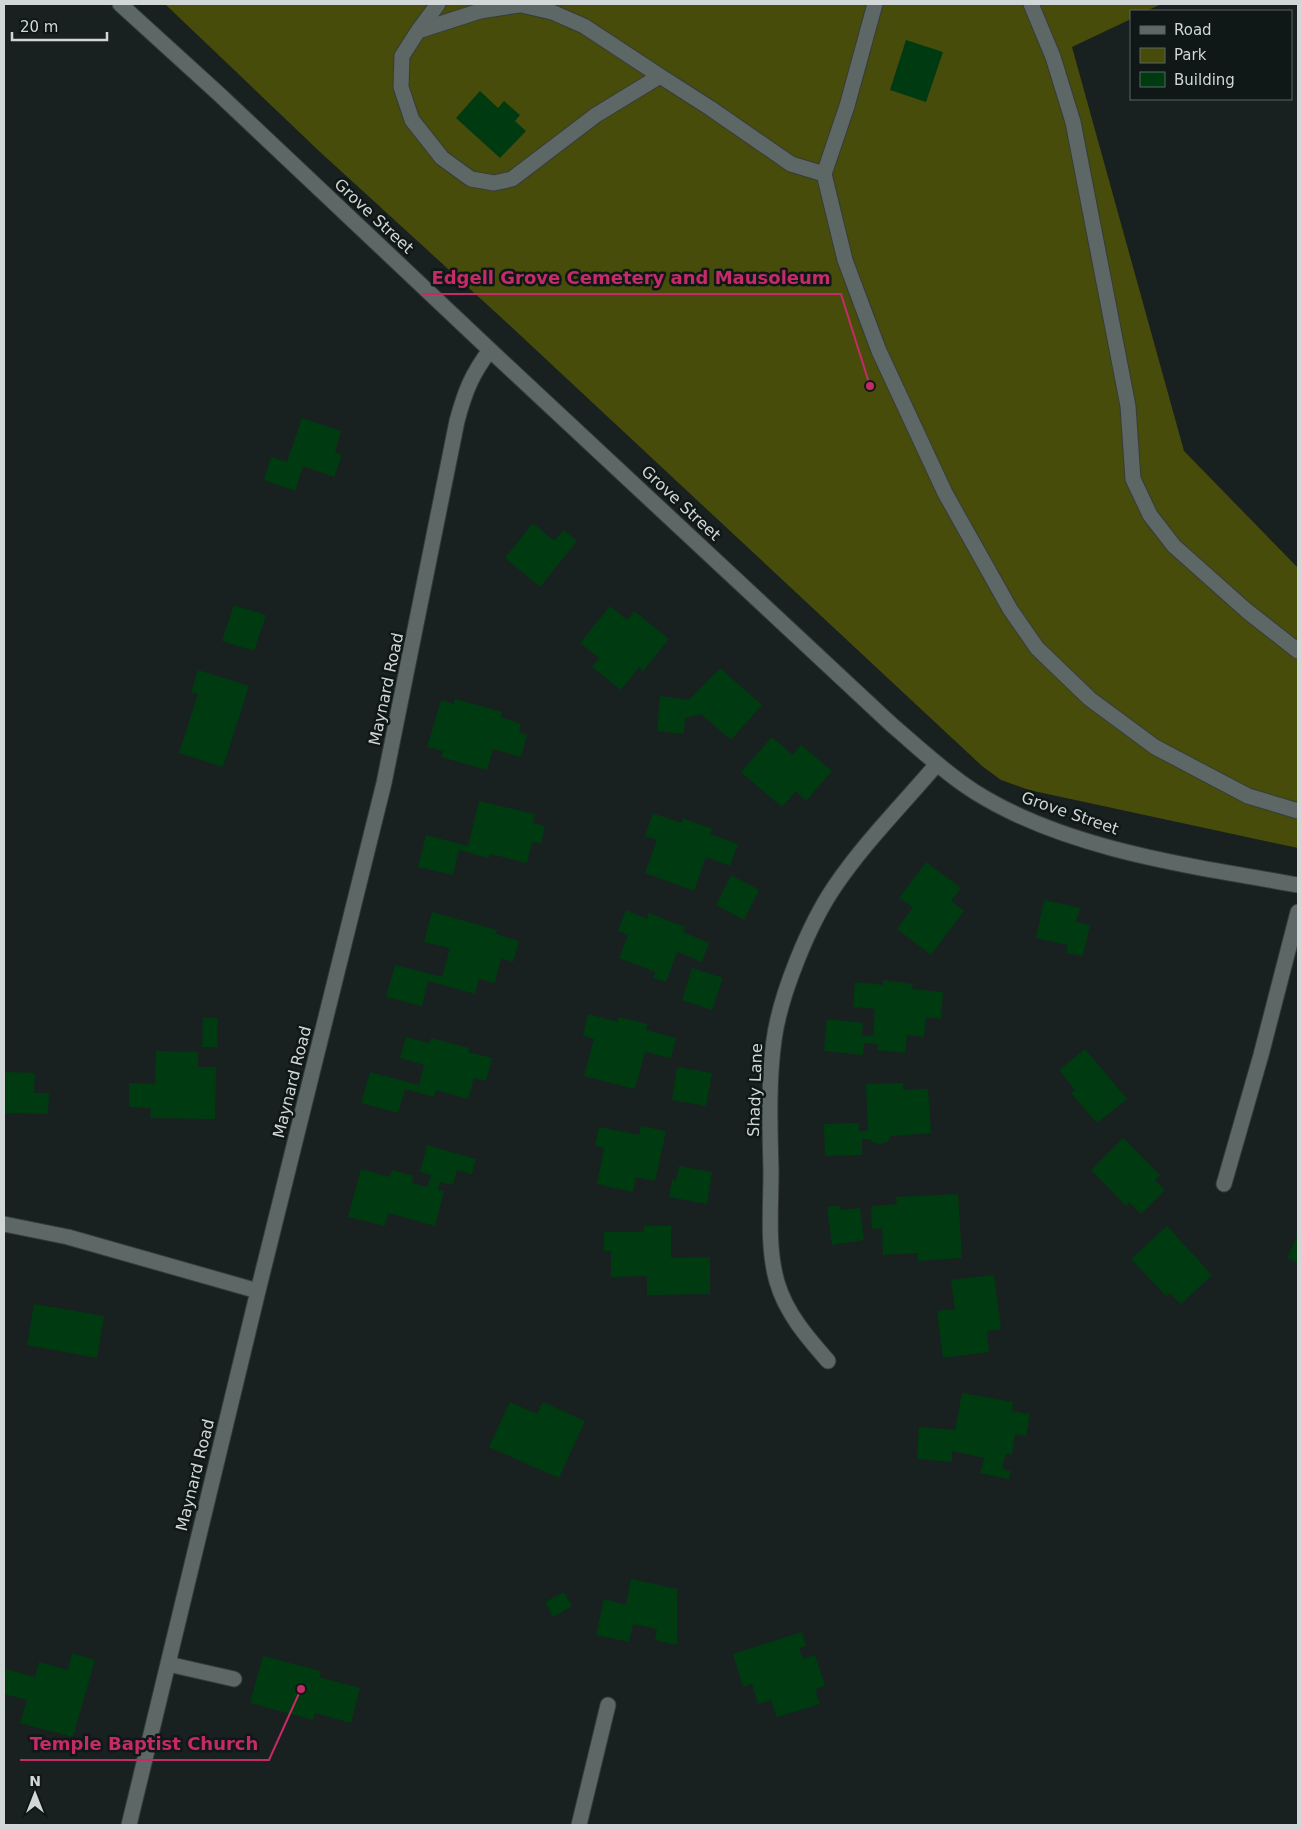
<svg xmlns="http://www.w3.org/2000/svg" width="1302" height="1829" font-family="'DejaVu Sans',sans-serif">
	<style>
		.green { fill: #474c0b }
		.building { fill: #003a11 }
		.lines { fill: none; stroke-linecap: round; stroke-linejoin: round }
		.minor-casing { stroke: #353c3a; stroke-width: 17 }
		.minor { stroke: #5d6765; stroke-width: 15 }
		.labels { text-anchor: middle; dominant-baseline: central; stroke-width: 5; stroke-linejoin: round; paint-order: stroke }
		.street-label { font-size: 16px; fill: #d1d7d6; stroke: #0f1816 }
		.leader { fill: none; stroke: #c42b67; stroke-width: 2 }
		.callout-dot { fill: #c42b67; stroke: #0f1816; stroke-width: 2 }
		.callout-label { font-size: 18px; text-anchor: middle; font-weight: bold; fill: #c42b67; stroke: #0f1816; stroke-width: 5; stroke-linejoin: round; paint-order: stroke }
	</style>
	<rect width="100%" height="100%" fill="#18211f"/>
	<path class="green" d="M165 4H1162L1146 11H1131V19L1072 47 1184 451 1298 568V848L1029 790 1001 780 982 766 505 321 319 151Z"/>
	<path class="building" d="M906 40 943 52 926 102 890 90Z
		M480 91 498 108 504 101 520 115 515 121 526 131 500 158 456 118Z
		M302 418 341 431 335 452 342 455 334 477 303 466 295 491 264 480 271 457 287 462Z
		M533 523 554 541 564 530 577 541 540 587 505 558Z
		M234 605 266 615 254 651 222 641Z
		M610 606 627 620 634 611 669 639 643 671 639 667 621 690 592 667 599 658 580 643Z
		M720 668 762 705 731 740 701 714 685 718 684 734 657 731 660 696 689 700Z
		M198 670 249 686 223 767 179 753 198 694 191 692Z
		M455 699 502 712 501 717 521 724 519 732 527 735 521 757 493 749 487 770 441 757 443 751 427 747 441 700 454 704Z
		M772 737 793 755 801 745 832 771 806 801 796 791 782 807 741 772Z
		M479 801 535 814 533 823 545 826 541 844 532 842 527 863 490 854 489 858 459 850 453 875 418 867 426 835 468 846Z
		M653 813 681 823 683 818 712 829 710 834 738 844 730 866 706 857 694 891 645 873 657 840 645 836Z
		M926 862 961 888 951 901 964 911 931 955 897 929 913 907 899 898Z
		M731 875 759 890 744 920 716 905Z
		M1044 900 1080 908 1076 922 1090 925 1083 956 1066 953 1068 945 1036 938Z
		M626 910 647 919 649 913 685 927 683 932 709 943 702 962 677 952 666 982 653 978 655 972 619 958 628 935 618 931Z
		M432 912 497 930 496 934 519 941 513 962 501 958 495 983 479 979 475 994 428 981 422 1006 386 997 395 965 442 977 450 948 424 942Z
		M692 968 723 978 712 1010 682 1000Z
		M883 980 913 984 912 989 943 992 941 1019 926 1017 924 1037 907 1035 905 1053 877 1050 878 1044 864 1043 863 1055 824 1051 827 1019 863 1023 862 1035 873 1036 875 1009 853 1007 855 982 883 985Z
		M588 1014 617 1022 619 1017 647 1024 646 1030 676 1038 671 1058 645 1052 635 1089 584 1076 594 1039 583 1036Z
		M203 1018H218L217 1047H202Z
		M406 1037 429 1043 431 1038 469 1048 468 1052 492 1058 486 1081 474 1078 468 1099 436 1090 434 1097 405 1089 398 1113 361 1103 370 1072 419 1085 424 1065 400 1058Z
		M1085 1049 1127 1099 1097 1123 1071 1093 1075 1090 1059 1070Z
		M156 1051 198 1052V1067H216L215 1119 150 1118 151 1108 129 1107V1083L155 1084Z
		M677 1067 712 1073 706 1106 672 1100Z
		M4 1072 35 1073 34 1093H49L48 1114 4 1113Z
		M903 1083V1090L928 1089 931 1133 891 1136 888 1141 881 1144 874 1143 870 1139H862V1155L825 1156 824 1124 859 1123V1131H868L866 1084Z
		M641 1126 666 1131 655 1181 636 1177 633 1192 597 1184 604 1148 595 1146 599 1127 639 1135Z
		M1123 1138 1160 1175 1155 1180 1165 1190 1141 1214 1129 1202 1126 1206 1091 1170Z
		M427 1145 476 1159 472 1174 457 1170 453 1185 440 1182 438 1190 444 1191 435 1226 388 1213 385 1226 348 1217 361 1169 390 1177 392 1170 414 1176 412 1183 427 1187 431 1175 420 1172Z
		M679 1166 712 1172 707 1204 669 1197 672 1180 676 1181Z
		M958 1194 962 1258 918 1261V1253L883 1255 882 1228 872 1229 871 1206 897 1204 896 1197Z
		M840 1205V1210L860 1208 864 1240 832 1245 827 1207Z
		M644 1226H671V1258L710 1257V1294L647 1295V1276L611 1277V1251H604V1232H644Z
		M1167 1226 1212 1275 1181 1304 1169 1293 1166 1296 1131 1259Z
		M1298 1235V1263L1287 1258Z
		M994 1275 1001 1329 987 1331 989 1352 943 1358 937 1311 955 1309 951 1280Z
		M34 1304 104 1316 97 1358 27 1345Z
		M962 1393 1013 1402 1012 1411 1030 1414 1026 1436 1015 1434 1012 1455 1006 1453 1002 1469 1011 1471 1009 1479 980 1473 984 1458 952 1451V1462L917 1459 919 1427 955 1430Z
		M510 1402 537 1414 543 1402 585 1421 559 1478 489 1447Z
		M631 1579 677 1589V1645L655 1640 657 1629 633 1624 629 1642 596 1635 604 1599 626 1605Z
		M564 1592 572 1606 553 1617 545 1602Z
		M802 1632 806 1646 799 1648 803 1659 815 1655 825 1686 815 1689 820 1704 777 1717 771 1700 758 1704 752 1684 743 1687 733 1654Z
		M72 1653 95 1660 73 1737 20 1723 27 1700 4 1694V1676L6 1669 35 1677 39 1662 68 1670Z
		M263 1656 321 1671 319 1677 360 1688 351 1723 315 1713 313 1720 250 1703Z"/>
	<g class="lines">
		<g class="minor-casing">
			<path id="minor" d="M120 4 220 95 490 350 892 725C919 748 945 773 975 792 1067 850 1192 866 1298 885
				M517 4 552 12 584 26 660 76 596 115 512 179 494 183 471 179 442 158 412 120 401 87 402 56 418 31 480 11 519 5
				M1031 4 1053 57 1073 122 1128 406 1133 479 1150 515 1174 546 1247 611 1298 651
				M418 31 438 4
				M660 76 710 108 791 164 824 174 847 106 875 4
				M824 174 845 260 879 351 945 493 1010 609 1037 648 1090 699 1155 747 1248 796 1298 811
				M1224 1184 1261 1055 1298 912
				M4 1224 68 1237 258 1291
				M828 1361C807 1337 786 1313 777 1282 767 1247 771 1208 771 1172 770 1128 768 1084 774 1040 780 995 809 924 835 886 865 842 903 804 937 764
				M168 1664 234 1679
				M129 1825 258 1291 384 783 457 421C465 391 472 374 490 350
				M579 1825 608 1705"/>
		</g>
		<use href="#minor" class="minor"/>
	</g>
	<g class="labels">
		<g class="street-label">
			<text transform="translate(374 216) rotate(43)">Grove Street</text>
			<text transform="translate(681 503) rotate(43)">Grove Street</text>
			<text transform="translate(386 689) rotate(-78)">Maynard Road</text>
			<text transform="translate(1070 813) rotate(19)">Grove Street</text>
			<text transform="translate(292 1082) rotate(-76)">Maynard Road</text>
			<text transform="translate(755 1090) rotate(-88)">Shady Lane</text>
			<text transform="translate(195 1475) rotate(-76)">Maynard Road</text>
		</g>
	</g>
	<path class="leader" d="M870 386L841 294H422M301 1689L269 1760H20"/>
	<g class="callout-dot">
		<circle cx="870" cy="386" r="5"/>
		<circle cx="301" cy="1689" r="5"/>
	</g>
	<g class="callout-label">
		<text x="631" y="284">Edgell Grove Cemetery and Mausoleum</text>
		<text x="144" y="1750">Temple Baptist Church</text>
	</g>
	<rect width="1302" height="1829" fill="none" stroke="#d1d7d6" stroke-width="10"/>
	<rect x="1130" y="10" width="162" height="90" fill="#0f1816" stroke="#5d6463"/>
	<rect x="1140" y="26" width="25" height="8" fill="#5d6765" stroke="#5d6463"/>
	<text x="1174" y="35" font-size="15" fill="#d1d7d6">Road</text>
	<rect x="1140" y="48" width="25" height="15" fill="#474c0b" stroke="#5d6463"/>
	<text x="1174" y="60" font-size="15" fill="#d1d7d6">Park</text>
	<rect x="1140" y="72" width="25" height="15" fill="#003a11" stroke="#5d6463"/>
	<text x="1174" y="85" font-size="15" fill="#d1d7d6">Building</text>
	<g transform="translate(35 1794)" stroke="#0f1816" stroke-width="4" paint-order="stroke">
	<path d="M0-4L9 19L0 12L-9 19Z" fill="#d1d7d6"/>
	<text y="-8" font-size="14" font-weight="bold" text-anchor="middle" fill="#d1d7d6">N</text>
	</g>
	<path d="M12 32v8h95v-8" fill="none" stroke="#d1d7d6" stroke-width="2.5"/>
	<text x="20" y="32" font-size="15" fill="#d1d7d6" stroke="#0f1816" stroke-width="4" paint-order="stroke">20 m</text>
</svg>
